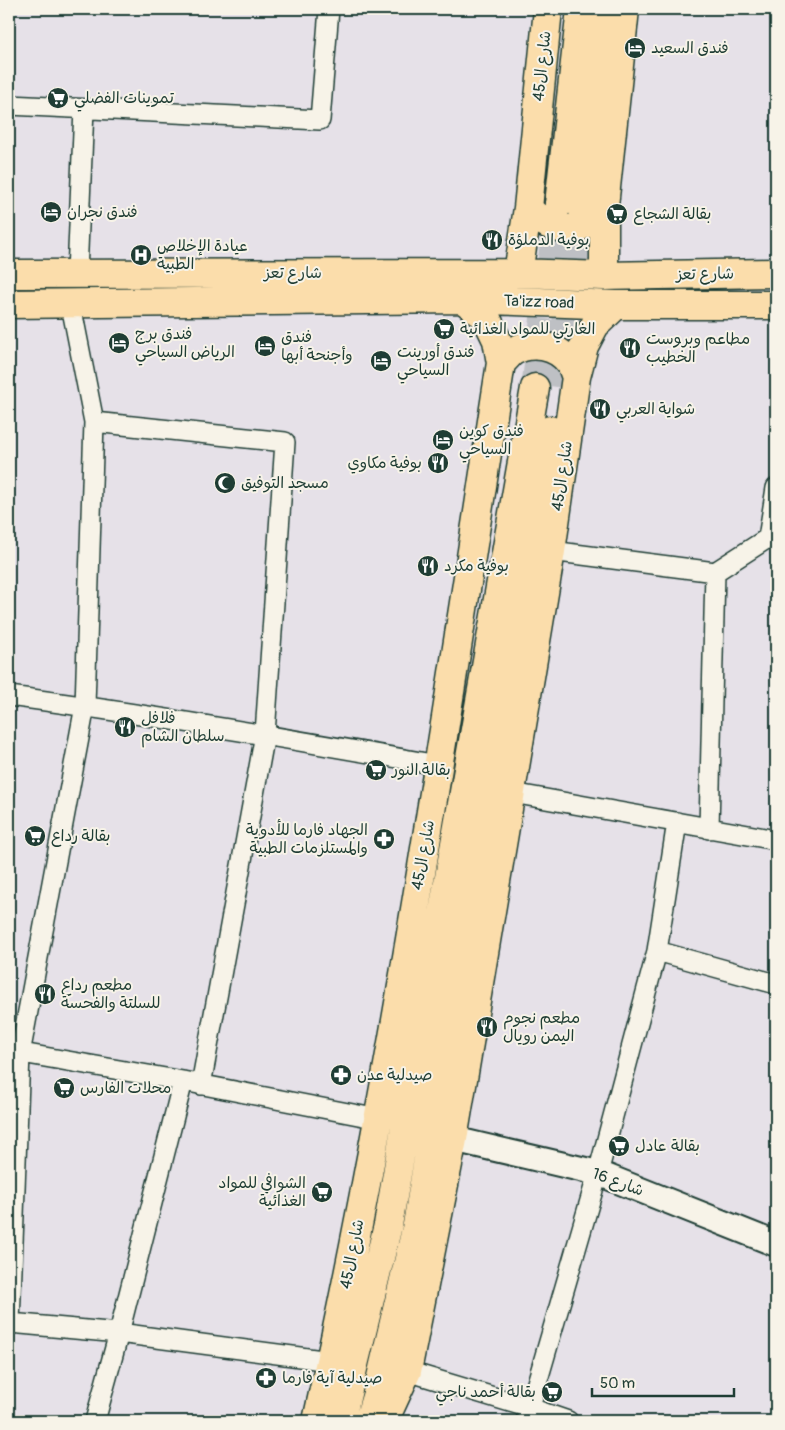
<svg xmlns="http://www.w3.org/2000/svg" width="785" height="1430" font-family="Pangolin,'Playpen Sans Arabic',sans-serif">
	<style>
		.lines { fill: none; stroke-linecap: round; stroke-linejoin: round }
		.primary-tunnel { stroke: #bec0c4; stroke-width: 28; stroke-dasharray: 28 14; stroke-linecap: butt }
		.minor-casing { stroke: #1f3d34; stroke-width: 22 }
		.tertiary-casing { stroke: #1f3d34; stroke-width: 28 }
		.primary-casing { stroke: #1f3d34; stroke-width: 31 }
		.minor { stroke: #f7f3e8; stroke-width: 19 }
		.tertiary { stroke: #f7f3e8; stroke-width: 24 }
		.primary { stroke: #fbddab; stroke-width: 28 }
		.labels { text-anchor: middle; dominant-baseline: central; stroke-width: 4; stroke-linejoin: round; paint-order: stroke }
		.poi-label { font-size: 16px; fill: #1f3d34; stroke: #f7f3e8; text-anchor: start }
		.street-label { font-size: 16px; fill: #1f3d34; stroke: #f7f3e8 }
	</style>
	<rect width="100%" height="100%" fill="#e6e1e8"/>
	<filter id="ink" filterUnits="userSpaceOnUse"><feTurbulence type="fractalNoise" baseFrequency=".02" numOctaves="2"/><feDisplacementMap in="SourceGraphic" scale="10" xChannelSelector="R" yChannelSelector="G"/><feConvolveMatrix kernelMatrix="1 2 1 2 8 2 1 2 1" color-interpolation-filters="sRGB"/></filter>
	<g filter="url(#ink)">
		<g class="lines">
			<path class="primary-tunnel" d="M557 387 582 208
				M535 388 559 204"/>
			<g class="minor-casing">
				<path id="minor" d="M9 105 320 120 329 9
					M77 273 84 109
					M94 422 285 442 265 734 201 1085
					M551 551 715 572 709 829
					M715 572 768 538 776 488
					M9 696C153 715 295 740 438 765
					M512 793 776 840
					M657 951 776 984
					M10 1051 183 1081 379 1119
					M10 1323 119 1333 330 1361
					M9 1325 10 1323 20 1054 85 706 94 422 71 305
					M407 1371 530 1408 568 1421
					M95 1421 119 1333 183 1081
					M526 1421 598 1173 657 951 677 822"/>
			</g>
			<g class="tertiary-casing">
				<path id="tertiary" d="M453 1139 598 1173 776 1244"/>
			</g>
			<g class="primary-casing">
				<path id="primary" d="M559 204 581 9
					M528 208C543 226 569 238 590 220 595 216 599 210 604 206
					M582 208 602 41 603 9
					M518 273 528 208 548 9
					M9 274 518 273 604 276 776 273
					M604 276V206L625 9
					M9 304 463 299 616 305H776
					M501 363C505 360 508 355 512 352 531 340 557 345 570 363 573 367 574 373 576 377
					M369 1420 378 1390 417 1225 550 430
					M317 1421C395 1072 446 717 501 363L497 340 486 317 463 299
					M338 1421 342 1414 388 1225 535 388
					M384 1421 407 1371 453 1139 551 551 576 377 584 346 595 325 616 305"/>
			</g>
			<use href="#minor" class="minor"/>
			<use href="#tertiary" class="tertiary"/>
			<use href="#primary" class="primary"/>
		</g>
	</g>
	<defs>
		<g id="hotel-disc" transform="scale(1.125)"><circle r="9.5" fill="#1f3d34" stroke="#f7f3e8"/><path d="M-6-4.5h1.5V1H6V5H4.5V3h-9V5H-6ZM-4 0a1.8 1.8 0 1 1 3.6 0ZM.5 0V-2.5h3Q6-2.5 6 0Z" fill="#fff"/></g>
		<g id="supermarket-disc" transform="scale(1.125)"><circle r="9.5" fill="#1f3d34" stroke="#f7f3e8"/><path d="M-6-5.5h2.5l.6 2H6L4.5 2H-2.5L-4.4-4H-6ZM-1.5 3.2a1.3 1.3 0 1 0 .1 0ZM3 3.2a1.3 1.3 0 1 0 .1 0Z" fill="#fff"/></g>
		<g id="restaurant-disc" transform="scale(1.125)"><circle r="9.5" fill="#1f3d34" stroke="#f7f3e8"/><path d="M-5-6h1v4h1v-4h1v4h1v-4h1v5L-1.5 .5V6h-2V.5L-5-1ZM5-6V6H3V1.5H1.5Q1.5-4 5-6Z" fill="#fff"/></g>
		<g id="hospital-disc" transform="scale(1.125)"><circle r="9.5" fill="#1f3d34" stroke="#f7f3e8"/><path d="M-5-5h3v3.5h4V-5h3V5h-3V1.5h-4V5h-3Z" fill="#fff"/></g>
		<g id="mosque-disc" transform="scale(1.125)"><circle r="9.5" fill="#1f3d34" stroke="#f7f3e8"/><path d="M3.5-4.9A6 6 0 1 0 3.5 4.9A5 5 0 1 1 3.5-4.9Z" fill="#fff"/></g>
		<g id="pharmacy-disc" transform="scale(1.125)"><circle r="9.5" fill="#1f3d34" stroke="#f7f3e8"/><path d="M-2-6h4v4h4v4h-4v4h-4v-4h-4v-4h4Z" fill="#fff"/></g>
	</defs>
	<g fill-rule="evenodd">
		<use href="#hotel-disc" x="635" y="48"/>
		<use href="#supermarket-disc" x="58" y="98"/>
		<use href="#hotel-disc" x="51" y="212"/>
		<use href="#supermarket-disc" x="617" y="214"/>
		<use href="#restaurant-disc" x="492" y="240"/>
		<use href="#hospital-disc" x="141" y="255"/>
		<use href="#supermarket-disc" x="444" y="329"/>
		<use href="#hotel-disc" x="119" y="343"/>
		<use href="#hotel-disc" x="265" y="346"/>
		<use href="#restaurant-disc" x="630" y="348"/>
		<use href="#hotel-disc" x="381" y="361"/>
		<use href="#restaurant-disc" x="600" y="409"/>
		<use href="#hotel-disc" x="443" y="440"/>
		<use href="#restaurant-disc" x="438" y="463"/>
		<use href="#mosque-disc" x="225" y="483"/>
		<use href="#restaurant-disc" x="428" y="566"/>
		<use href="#restaurant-disc" x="125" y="727"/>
		<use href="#supermarket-disc" x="376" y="770"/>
		<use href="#supermarket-disc" x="35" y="836"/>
		<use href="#pharmacy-disc" x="384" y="839"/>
		<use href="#restaurant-disc" x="45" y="994"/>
		<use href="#restaurant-disc" x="487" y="1027"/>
		<use href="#pharmacy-disc" x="341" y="1075"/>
		<use href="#supermarket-disc" x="64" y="1088"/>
		<use href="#supermarket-disc" x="619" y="1146"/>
		<use href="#supermarket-disc" x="322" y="1192"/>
		<use href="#pharmacy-disc" x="266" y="1378"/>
		<use href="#supermarket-disc" x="552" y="1392"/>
	</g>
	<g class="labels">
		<g class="poi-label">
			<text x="651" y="48">فندق السعيد</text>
			<text x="74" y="98">تموينات الفضلي</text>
			<text x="67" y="212">فندق نجران</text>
			<text x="633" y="214">بقالة الشجاع</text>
			<text x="508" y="240">بوفية الدملؤة</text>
			<text x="157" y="246">عيادة الإخلاص<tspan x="157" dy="18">الطبية</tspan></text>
			<text x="460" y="329">الغارتي للمواد الغذائية</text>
			<text x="135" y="334">فندق برج<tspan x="135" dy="18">الرياض السياحي</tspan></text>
			<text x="281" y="337">فندق<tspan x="281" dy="18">وأجنحة أبها</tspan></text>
			<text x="646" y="339">مطاعم وبروست<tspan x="646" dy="18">الخطيب</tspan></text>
			<text x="397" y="352">فندق أورينت<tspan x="397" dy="18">السياحي</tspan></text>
			<text x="616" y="409">شواية العربي</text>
			<text x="459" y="431">فندق كوين<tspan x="459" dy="18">السياحي</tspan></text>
			<text x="422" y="463" text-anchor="end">بوفية مكاوي</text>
			<text x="241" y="483">مسجد التوفيق</text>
			<text x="444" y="566">بوفية مكرد</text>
			<text x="141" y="718">فلافل<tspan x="141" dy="18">سلطان الشام</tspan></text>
			<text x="392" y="770">بقالة النور</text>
			<text x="368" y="830" text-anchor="end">الجهاد فارما للأدوية<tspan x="368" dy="18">والمستلزمات الطبية</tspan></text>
			<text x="51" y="836">بقالة رداع</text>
			<text x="61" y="985">مطعم رداع<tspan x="61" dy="18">للسلتة والفحسة</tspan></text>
			<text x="503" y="1018">مطعم نجوم<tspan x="503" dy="18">اليمن رويال</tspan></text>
			<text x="357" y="1075">صيدلية عدن</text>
			<text x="80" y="1088">محلات الفارس</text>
			<text x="635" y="1146">بقالة عادل</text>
			<text x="306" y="1183" text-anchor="end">الشوافي للمواد<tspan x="306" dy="18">الغذائية</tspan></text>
			<text x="282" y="1378">صيدلية آية فارما</text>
			<text x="536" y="1392" text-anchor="end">بقالة أحمد ناجي</text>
		</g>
		<g class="street-label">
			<text transform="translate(542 66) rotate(-84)">شارع ال45</text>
			<text x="293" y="273">شارع تعز</text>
			<text transform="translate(705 274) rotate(-1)">شارع تعز</text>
			<text transform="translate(539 302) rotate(2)">Ta'izz road</text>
			<text transform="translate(562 476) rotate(-82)">شارع ال45</text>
			<text transform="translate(423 855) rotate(-80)">شارع ال45</text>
			<text transform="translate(618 1182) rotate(20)">شارع 16</text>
			<text transform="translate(352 1254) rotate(-79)">شارع ال45</text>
		</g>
	</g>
	<rect width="785" height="1430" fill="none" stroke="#f7f3e8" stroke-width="30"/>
	<rect x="15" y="15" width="755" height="1400" fill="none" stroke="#1f3d34" stroke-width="2" filter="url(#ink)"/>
	<path d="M592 1388v8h142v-8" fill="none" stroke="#1f3d34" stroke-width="2.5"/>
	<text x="600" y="1388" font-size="15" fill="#1f3d34" stroke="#f7f3e8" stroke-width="4" paint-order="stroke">50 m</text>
</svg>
